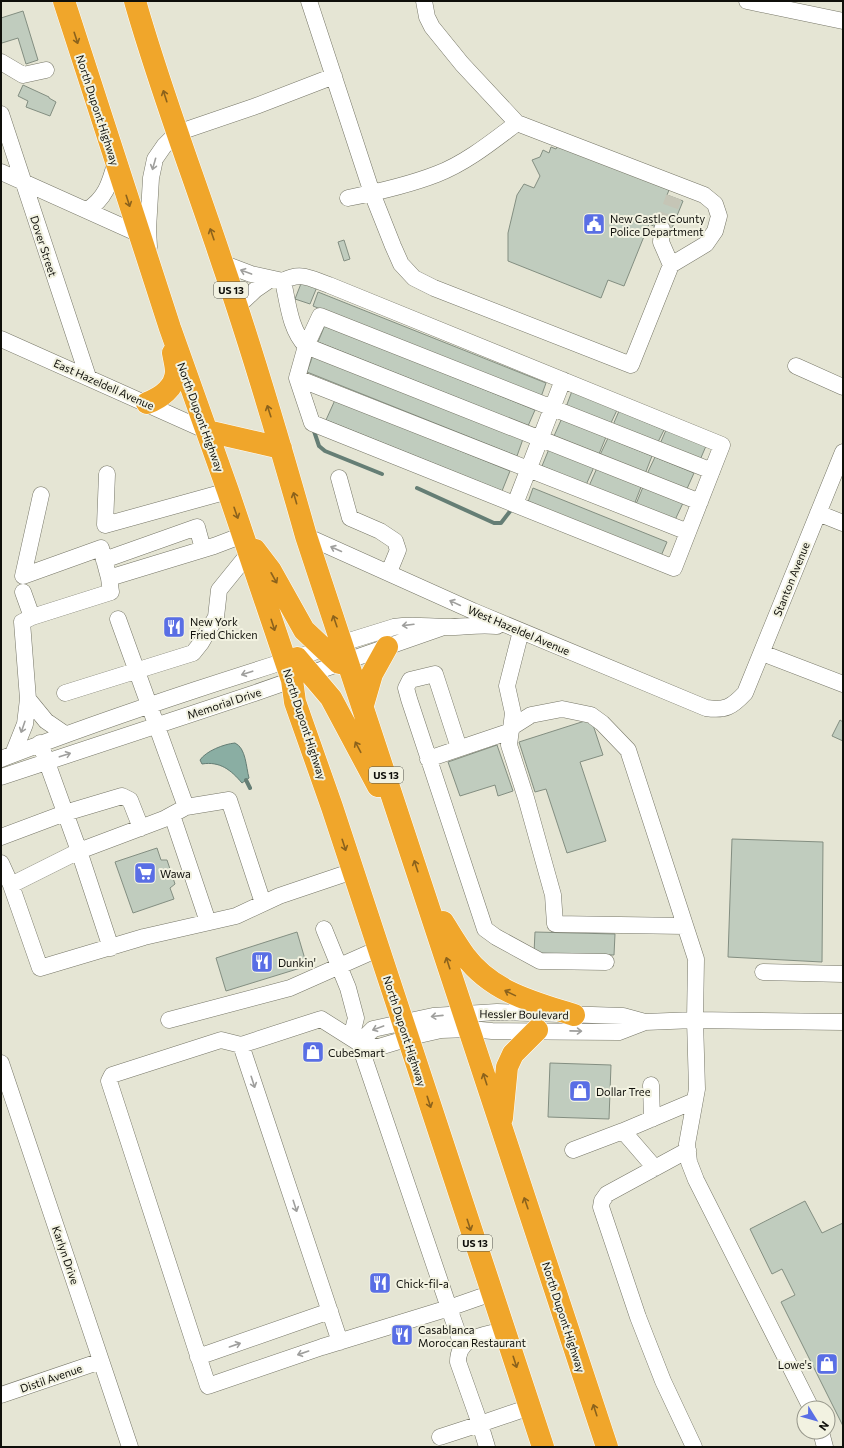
<svg xmlns="http://www.w3.org/2000/svg" width="844" height="1448" font-family="Commissioner,sans-serif">
	<style>
		.water { fill: #8aaea3; stroke: #657e75 }
		.lines { fill: none; stroke-linecap: round; stroke-linejoin: round }
		.stream { stroke: #657e75; stroke-width: 4 }
		.building { fill: #c0ccbe; stroke: #838e81 }
		.minor-tunnel { stroke: #c5c5b6; stroke-width: 16; stroke-dasharray: 16 8; stroke-linecap: butt }
		.minor-casing { stroke: #767667; stroke-width: 17 }
		.highway-casing { stroke: #fff; stroke-width: 23 }
		.minor { stroke: #fff; stroke-width: 16 }
		.highway { stroke: #f0a62b; stroke-width: 22 }
		.oneway { stroke: #8b621c }
		.oneway2 { stroke: #9f9f9d }
		.labels { text-anchor: middle; dominant-baseline: central; stroke-width: 4; stroke-linejoin: round; paint-order: stroke }
		.shield { fill: #f2f2e1; stroke: #53534a; stroke-width: 1 }
		.shield-label { font-size: 10px; font-weight: bold; fill: #0f0f0a }
		.street-label { font-size: 11px; fill: #0f0f0a; stroke: #f2f2e1 }
		.poi-label { font-size: 11px; fill: #0f0f0a; stroke: #f2f2e1; text-anchor: start }
	</style>
	<rect width="100%" height="100%" fill="#e5e5d4"/>
	<path class="water" d="M235 743C246 748 246 767 249 778L242 783C231 770 220 761 202 764L200 760C206 751 224 744 235 743Z"/>
	<g class="lines">
		<path class="stream" d="M314 431 319 446 325 451 382 474
			M417 488 494 523H501L511 510
			M246 780 250 788"/>
	</g>
	<path class="building" d="M23 11 38 60 26 64 18 38 2 43 1 41V18Z
		M23 85 49 97V98L56 102 50 116 26 107 28 101 18 96Z
		M559 143 669 190 667 195 683 201 670 233 649 224 624 286 608 280 601 298 508 261V233L517 195 524 184 534 188 540 176 532 160 540 157 543 150 549 153 551 147 556 149Z
		M344 240 350 259 344 261 338 242Z
		M302 281 317 287 310 304 295 299Z
		M318 292 546 383 541 397 313 306Z
		M325 325 535 410 528 426 318 342Z
		M313 355 523 439 517 456 307 372Z
		M572 391 617 410 610 425 566 407Z
		M335 400 510 471 502 491 326 420Z
		M619 411 664 430 657 444 613 425Z
		M562 418 606 437 599 454 554 436Z
		M666 430 706 446 700 460 660 444Z
		M608 438 652 456 645 474 600 455Z
		M549 449 594 467 586 485 542 466Z
		M655 457 694 473 686 491 647 474Z
		M597 468 641 487 634 505 589 486Z
		M643 487 683 503 675 520 636 504Z
		M533 488 667 542 661 556 528 502Z
		M591 719 603 755 580 762 606 841 567 853 546 789 535 792 519 742Z
		M840 720 843 722V741L832 736Z
		M497 745 513 791 498 796 495 785 460 796 448 762Z
		M732 839 823 842 822 962 728 957Z
		M157 848 161 860H167L175 884 170 888 174 899 133 913 115 862Z
		M297 932 307 966 226 991 216 958Z
		M535 932 615 934 614 955 534 953Z
		M550 1063 611 1065 609 1119 548 1117Z
		M805 1201 822 1233 843 1223V1426L781 1302 795 1295 782 1269 772 1274 750 1229Z"/>
	<g class="lines">
		<path class="minor-tunnel" d="M662 229 674 197"/>
		<g class="minor-casing">
			<path id="minor" d="M309 1 372 193 393 246 401 264 414 278 434 288 631 365 671 265 706 244 715 231 719 216 715 204 704 195 517 123 462 64 432 27 427 17 424 1
				M747 1 843 21
				M1 62 23 75 46 70
				M1 114 88 377
				M1 172 139 234
				M348 198C378 192 409 185 437 174 466 163 493 141 517 123
				M87 210C105 199 110 183 115 164
				M662 229 661 242 671 265
				M149 247 148 229 151 178 155 159 164 146 177 133 256 106 334 76
				M222 263 251 274 283 281C288 303 290 330 306 346L700 502
				M283 281C301 271 311 279 329 285L722 445C706 486 690 527 674 568L312 423 297 378 306 346 320 316 712 471
				M237 307 255 290 271 279
				M1 339 207 431
				M796 366 843 387
				M297 378 688 532
				M107 474 105 525 228 491
				M339 478 350 518 380 531 395 541 398 550 389 572
				M515 504 563 380
				M818 513 843 523
				M306 536 473 611 706 708C725 711 732 707 745 693L843 452
				M104 560 197 527 203 549
				M109 578 214 546 243 535
				M23 592 32 617
				M118 619 186 807 229 800 263 903
				M521 631 507 686 513 713 509 745 526 798 553 895 555 924 685 926
				M762 653 843 684
				M65 693 193 653 201 643 216 617 219 590 249 553
				M28 699 46 721 65 734
				M512 727 531 715 562 709 591 715 602 723 628 750 696 959 695 1020 697 1089 687 1144 689 1162 696 1180 811 1408
				M40 743 79 851 11 885 40 968 144 937 236 916 279 896 353 871
				M459 748 435 674 410 680 406 688 409 699 485 929 496 937 540 961 606 962
				M13 754 25 724 28 699 22 622 32 617 111 592 109 578 101 548 23 576 41 495
				M1 759C130 709 262 668 394 627 413 624 428 627 447 627 464 627 480 624 497 626
				M428 759 511 731
				M1 777 255 693 441 628
				M172 815 208 922
				M1 837 65 813 122 796 130 800 141 828
				M1 863 11 885
				M324 929 348 988 356 1018 351 1038
				M111 948 79 851 164 819 186 807
				M763 972 843 974
				M169 1020 290 988 378 949
				M359 1043 449 1308 322 1347 208 1386 109 1081 112 1075 221 1040 241 1045 321 1019 359 1043 379 1047 419 1035 441 1030 469 1029 492 1031 619 1032 645 1022
				M359 1043 373 1029 433 1016 497 1012 623 1016 645 1022 695 1020 843 1022
				M241 1045 340 1342
				M1 1063 130 1447
				M651 1085 652 1119
				M573 1150 623 1131
				M688 1150 607 1194 602 1201 601 1207 638 1317 663 1381 694 1447
				M655 1168 623 1131 694 1101
				M462 1345 449 1308 492 1293
				M198 1357 330 1311
				M1 1395 101 1361
				M821 1432 825 1447
				M440 1437 480 1424 458 1362C458 1336 483 1336 504 1330
				M487 1447 480 1424 530 1407"/>
		</g>
		<g class="highway-casing">
			<path id="highway" d="M64 1 170 328 228 491 292 680 295 702 332 807 543 1447
				M135 1C160 89 193 175 222 262 253 352 280 444 306 536L607 1447
				M147 403C160 398 175 388 176 372 176 366 174 359 173 353
				M207 431 281 448
				M255 550 271 571 304 630 339 663
				M297 658 331 698 378 786
				M363 705 372 674 387 647
				M443 922C450 933 457 945 465 956 492 992 533 1002 574 1015
				M502 1118 507 1067 513 1054 537 1030"/>
		</g>
		<use href="#minor" class="minor"/>
		<use href="#highway" class="highway"/>
	</g>
	<defs><path id="oneway-shaft" d="M-6 0H5M1.5-3L5.5 0L1.5 3" fill="none" stroke-width="1.6" stroke-linecap="round" stroke-linejoin="round"/></defs>
	<g class="oneway">
		<use href="#oneway-shaft" transform="translate(76 38) rotate(72)"/>
		<use href="#oneway-shaft" transform="translate(165 96) rotate(-108)"/>
		<use href="#oneway-shaft" transform="translate(128 201) rotate(72)"/>
		<use href="#oneway-shaft" transform="translate(212 234) rotate(-109)"/>
		<use href="#oneway-shaft" transform="translate(269 411) rotate(-108)"/>
		<use href="#oneway-shaft" transform="translate(295 498) rotate(-106)"/>
		<use href="#oneway-shaft" transform="translate(236 513) rotate(71)"/>
		<use href="#oneway-shaft" transform="translate(274 578) rotate(61)"/>
		<use href="#oneway-shaft" transform="translate(335 621) rotate(-109)"/>
		<use href="#oneway-shaft" transform="translate(273 625) rotate(72)"/>
		<use href="#oneway-shaft" transform="translate(358 747) rotate(-118)"/>
		<use href="#oneway-shaft" transform="translate(344 845) rotate(72)"/>
		<use href="#oneway-shaft" transform="translate(416 866) rotate(-108)"/>
		<use href="#oneway-shaft" transform="translate(448 963) rotate(-108)"/>
		<use href="#oneway-shaft" transform="translate(510 993) rotate(-154)"/>
		<use href="#oneway-shaft" transform="translate(485 1079) rotate(-108)"/>
		<use href="#oneway-shaft" transform="translate(429 1102) rotate(72)"/>
		<use href="#oneway-shaft" transform="translate(526 1203) rotate(-109)"/>
		<use href="#oneway-shaft" transform="translate(469 1225) rotate(72)"/>
		<use href="#oneway-shaft" transform="translate(515 1362) rotate(72)"/>
		<use href="#oneway-shaft" transform="translate(595 1410) rotate(-108)"/>
	</g>
	<g class="oneway2">
		<use href="#oneway-shaft" transform="translate(154 164) rotate(106)"/>
		<use href="#oneway-shaft" transform="translate(246 272) rotate(-160)"/>
		<use href="#oneway-shaft" transform="translate(336 549) rotate(-156)"/>
		<use href="#oneway-shaft" transform="translate(455 603) rotate(-155)"/>
		<use href="#oneway-shaft" transform="translate(408 625) rotate(173)"/>
		<use href="#oneway-shaft" transform="translate(247 673) rotate(162)"/>
		<use href="#oneway-shaft" transform="translate(23 727) rotate(109)"/>
		<use href="#oneway-shaft" transform="translate(65 755) rotate(-18)"/>
		<use href="#oneway-shaft" transform="translate(437 1016) rotate(174)"/>
		<use href="#oneway-shaft" transform="translate(378 1028) rotate(160)"/>
		<use href="#oneway-shaft" transform="translate(576 1031) rotate(1)"/>
		<use href="#oneway-shaft" transform="translate(253 1082) rotate(72)"/>
		<use href="#oneway-shaft" transform="translate(295 1206) rotate(72)"/>
		<use href="#oneway-shaft" transform="translate(235 1345) rotate(-19)"/>
		<use href="#oneway-shaft" transform="translate(303 1353) rotate(161)"/>
	</g>
	<defs>
		<g id="civic-square" transform="scale(1.15)"><rect x="-9" y="-9" width="18" height="18" rx="4" fill="#596ee5" stroke="#f2f2e1"/><path d="M-.6-6.5H3V-4.5H.6V-3L4-1V1h2V6H-6V1h2V-1L-.6-3ZM-1.2 2.5V6h2.4V2.5Z" fill="#fff"/></g>
		<g id="restaurant-square" transform="scale(1.15)"><rect x="-9" y="-9" width="18" height="18" rx="4" fill="#596ee5" stroke="#f2f2e1"/><path d="M-5-6h1v4h1v-4h1v4h1v-4h1v5L-1.5 .5V6h-2V.5L-5-1ZM5-6V6H3V1.5H1.5Q1.5-4 5-6Z" fill="#fff"/></g>
		<g id="supermarket-square" transform="scale(1.15)"><rect x="-9" y="-9" width="18" height="18" rx="4" fill="#596ee5" stroke="#f2f2e1"/><path d="M-6-5.5h2.5l.6 2H6L4.5 2H-2.5L-4.4-4H-6ZM-1.5 3.2a1.3 1.3 0 1 0 .1 0ZM3 3.2a1.3 1.3 0 1 0 .1 0Z" fill="#fff"/></g>
		<g id="shop-square" transform="scale(1.15)"><rect x="-9" y="-9" width="18" height="18" rx="4" fill="#596ee5" stroke="#f2f2e1"/><path d="M-5-2.5h2.3a2.7 3.5 0 0 1 5.4 0H5L5.5 6h-11ZM-1.5-2.5h3a1.5 2.3 0 0 0-3 0Z" fill="#fff"/></g>
	</defs>
	<g fill-rule="evenodd">
		<use href="#civic-square" x="594" y="224"/>
		<use href="#restaurant-square" x="174" y="627"/>
		<use href="#supermarket-square" x="145" y="873"/>
		<use href="#restaurant-square" x="262" y="962"/>
		<use href="#shop-square" x="313" y="1052"/>
		<use href="#shop-square" x="580" y="1091"/>
		<use href="#restaurant-square" x="380" y="1283"/>
		<use href="#restaurant-square" x="402" y="1335"/>
		<use href="#shop-square" x="827" y="1364"/>
	</g>
	<g class="labels">
		<g class="shield">
			<rect x="214" y="282" width="34" height="16" rx="3"/>
			<rect x="369" y="767" width="34" height="16" rx="3"/>
			<rect x="458" y="1235" width="34" height="16" rx="3"/>
		</g>
		<g class="shield-label">
			<text x="231" y="290">US 13</text>
			<text x="386" y="775">US 13</text>
			<text x="475" y="1243">US 13</text>
		</g>
		<g class="street-label">
			<text transform="translate(98 110) rotate(72)">North Dupont Highway</text>
			<text transform="translate(44 246) rotate(72)">Dover Street</text>
			<text transform="translate(104 384) rotate(24)">East Hazeldell Avenue</text>
			<text transform="translate(201 417) rotate(70)">North Dupont Highway</text>
			<text transform="translate(791 579) rotate(-68)">Stanton Avenue</text>
			<text transform="translate(519 630) rotate(23)">West Hazeldel Avenue</text>
			<text transform="translate(224 703) rotate(-18)">Memorial Drive</text>
			<text transform="translate(305 724) rotate(72)">North Dupont Highway</text>
			<text transform="translate(524 1014) rotate(1)">Hessler Boulevard</text>
			<text transform="translate(405 1031) rotate(72)">North Dupont Highway</text>
			<text transform="translate(66 1255) rotate(71)">Karlyn Drive</text>
			<text transform="translate(564 1317) rotate(72)">North Dupont Highway</text>
			<text transform="translate(51 1378) rotate(-19)">Distil Avenue</text>
		</g>
		<g class="poi-label">
			<text x="610" y="218">New Castle County<tspan x="610" dy="13">Police Department</tspan></text>
			<text x="190" y="621">New York<tspan x="190" dy="13">Fried Chicken</tspan></text>
			<text x="160" y="873">Wawa</text>
			<text x="278" y="962">Dunkin'</text>
			<text x="328" y="1052">CubeSmart</text>
			<text x="596" y="1091">Dollar Tree</text>
			<text x="396" y="1283">Chick-fil-a</text>
			<text x="418" y="1329">Casablanca<tspan x="418" dy="13">Moroccan Restaurant</tspan></text>
			<text x="812" y="1364" text-anchor="end">Lowe's</text>
		</g>
	</g>
	<rect width="844" height="1448" fill="none" stroke="#0f0f0a" stroke-width="4"/>
	<g transform="translate(816 1420) rotate(127)"><circle r="19" fill="#f2f2e1" stroke="#97978b"/>
	<path d="M0-3L7 15L0 10L-7 15Z" fill="#596ee5"/>
	<text y="-6" font-size="11" font-weight="bold" text-anchor="middle" fill="#0f0f0a">N</text>
	</g>
</svg>
